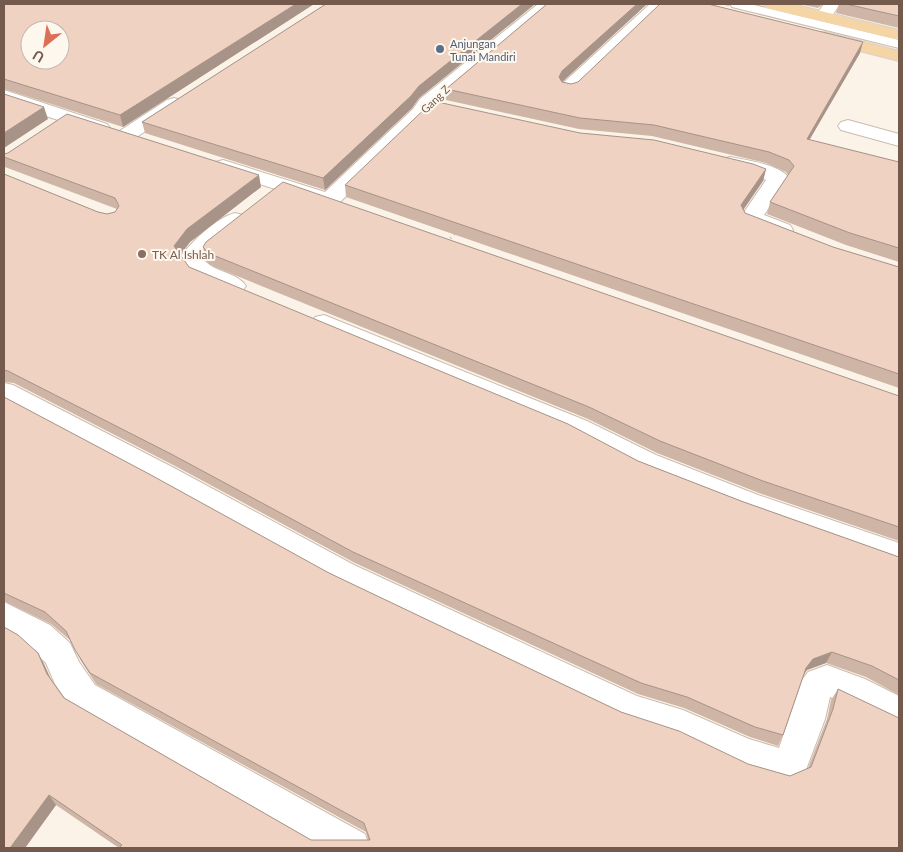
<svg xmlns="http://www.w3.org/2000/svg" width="903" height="852" font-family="Lato,sans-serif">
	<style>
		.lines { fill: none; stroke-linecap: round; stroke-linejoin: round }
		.service-casing { stroke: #ccbbae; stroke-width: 2 }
		.minor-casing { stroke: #ccbbae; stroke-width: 2 }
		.primary-casing { stroke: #d8d1cd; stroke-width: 2 }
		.path { stroke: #d4b5a4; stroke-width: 3; stroke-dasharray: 1 4; stroke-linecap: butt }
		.service { fill: #fff; fill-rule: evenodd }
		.minor { fill: #fff; fill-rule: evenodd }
		.primary { fill: #f5d5a5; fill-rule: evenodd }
		.wall { fill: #ceb5a6 }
		.shaded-wall { fill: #a79387 }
		.building { fill: #efd2c1; stroke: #a79387; fill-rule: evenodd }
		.service-dot { fill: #5c6f8a; stroke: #fef7ee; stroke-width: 2 }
		.education-dot { fill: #8d6e63; stroke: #fef7ee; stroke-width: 2 }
		.labels { text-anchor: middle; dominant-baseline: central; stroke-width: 4; stroke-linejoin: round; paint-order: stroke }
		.far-service-label { font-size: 11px; fill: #4e5e75; stroke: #fef7ee; text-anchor: start }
		.far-street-label { font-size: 11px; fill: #735a4d; stroke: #fef7ee }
		.education-label { font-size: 12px; fill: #785e54; stroke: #fef7ee; text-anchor: start }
	</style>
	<rect width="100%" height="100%" fill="#fbf3e8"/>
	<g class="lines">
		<g class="service-casing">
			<path id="service" d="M730 4H750L899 40V48L732 7Z"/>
		</g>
		<g class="minor-casing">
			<path id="minor" d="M538 4H556L434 107 427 117 336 206 328 208 320 206 319 203 216 170 213 166 216 162 223 160 325 192 413 109 420 99Z
				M650 4H667L576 92 569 94 562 92 560 88 562 84Z
				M824 4H840L829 20H817L815 16Z
				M4 90 107 124 110 128 107 132 100 134 4 102Z
				M174 98 181 100 184 104 181 108 132 140 125 142 118 140 115 136 118 132 167 100Z
				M848 120 899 134V146L841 130 838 126 841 122Z
				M730 157C746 160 779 164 789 178L764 215 790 225 793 230 790 235C778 238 747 228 740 218L766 180 752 174 723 167 720 163 723 159Z
				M235 213 243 215 246 220 243 225 207 253 203 259C215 273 237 272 246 286L242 291 234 294 226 291 193 277 179 259C190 243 216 218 235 213Z
				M324 315 587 421 656 455 758 495 899 543V569L738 511 636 471 567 435 315 329 312 323 315 317Z
				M4 383 13 385 176 469 354 565 637 696 683 710 749 739 779 748 802 680 808 672 827 665 865 679 899 696V730L830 697 825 719 804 775 785 784 744 772 676 740 619 721 332 583 156 485 4 404Z
				M4 602 50 625 70 643 79 662 95 685 365 834 370 848H314L71 707 55 684 46 663 26 645 4 632Z"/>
		</g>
		<g class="primary-casing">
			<path id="primary" d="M764 4H792L899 30V40L766 8Z
				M826 32 899 51V61L820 41 817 37 820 33Z"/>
		</g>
		<path class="path" d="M447 242 456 232"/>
		<use href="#service" class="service"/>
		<use href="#minor" class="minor"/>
		<use href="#primary" class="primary"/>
	</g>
	<path class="wall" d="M4 4H314L123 127 4 89Z
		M326 4H535L419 98 412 108 325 190 145 133 142 122Z
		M547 4H647L562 82 571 84 860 53 809 140 899 162V262L846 245 767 214 770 202 788 175 786 172 766 163 652 136 579 129 446 100V89Z
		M720 4H730L729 6Z
		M799 4H823L818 8Z
		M839 4H899V28L836 13Z
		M580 133 766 169 763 181 744 209 745 213 833 247 899 267V388L346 197 345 185Z
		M4 154 261 187 190 242 180 254 189 267 638 461 741 501 899 557V695L866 677 826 663 807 670 804 675 783 735 778 746 750 737 684 708 638 694 355 563 177 467 14 383 4 382V174L98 212 107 214 115 212 117 209 5 167 4 168Z
		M203 247 899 396V541L759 493 657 453 588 419 210 265 205 259Z
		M4 397 329 573 621 712 748 764 790 776 808 768 827 719 831 700 838 689 899 848H119L56 805 25 848H4L38 653 44 664 52 681 64 698 311 840H368L366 832 96 684 81 661 71 641 51 624 4 601Z"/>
	<path class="shaded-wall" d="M296 4H314L123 127 120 115Z
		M522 4H535L419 98 412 108 325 190 323 178 419 86Z
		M637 4H647L561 83 559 77 562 71Z
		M863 42 860 53 803 151 807 139Z
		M44 107 48 119 4 148V133Z
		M766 169 763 181 738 217 741 205Z
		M259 175 261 187 190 242 178 258 174 246 187 229Z
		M832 652 826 663 807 670 800 679 806 668 813 659Z
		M38 653 44 664 53 685 47 674Z
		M49 795 56 805 25 848H10Z"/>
	<path class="building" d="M4 4H296L120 115 4 79ZM30 30H60V60H30Z
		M326 4H522L419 86 411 96 323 178 142 122Z
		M547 4H637L562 71 559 77 562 82 571 84 578 82 660 4H708L863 42 807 139 899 162V248L850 233 770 202 794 166 789 160 769 152 654 125 580 118 446 89Z
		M846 4H899V16Z
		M4 94 44 107 4 133Z
		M433 101 580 133 654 140 753 164 766 169 741 205 745 213 833 247 899 267V374L345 185Z
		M67 114 259 175 187 229 174 246 189 267 568 424 638 461 741 501 899 557V680L872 666 832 652 813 659 806 668 783 735 755 727 687 697 641 683 353 552 173 455 8 371 4 370V174L98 212 107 214 115 212 119 206 115 198 4 157V154L8 153Z
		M283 182 899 396V527L763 481 660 441 589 407 208 253 203 247 206 242Z
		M4 397 151 475 329 573 621 712 679 731 748 764 790 776 811 767 833 709 838 689 899 718V848H119L122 845 49 795 10 848H4V627L18 635 38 653 47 674 64 698 311 840H370L364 823 90 673 75 650 66 631 45 612 4 593Z"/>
	<circle class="service-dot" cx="440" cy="49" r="5"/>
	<circle class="education-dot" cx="142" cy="254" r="5"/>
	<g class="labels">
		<g class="far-service-label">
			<text x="450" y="43">Anjungan<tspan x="450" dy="13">Tunai Mandiri</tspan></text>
		</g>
		<g class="far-street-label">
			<text transform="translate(435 99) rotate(-44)">Gang Z</text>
		</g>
		<g class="education-label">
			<text x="152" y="254">TK Al Ishlah</text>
		</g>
	</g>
	<rect width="903" height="852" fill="none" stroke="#735a4d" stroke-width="10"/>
	<g transform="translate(45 45) rotate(210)"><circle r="24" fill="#fef7ee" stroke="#c6b8ae"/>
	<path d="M0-4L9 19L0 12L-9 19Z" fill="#dc7055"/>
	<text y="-8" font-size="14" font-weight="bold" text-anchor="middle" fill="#735a4d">U</text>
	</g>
</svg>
